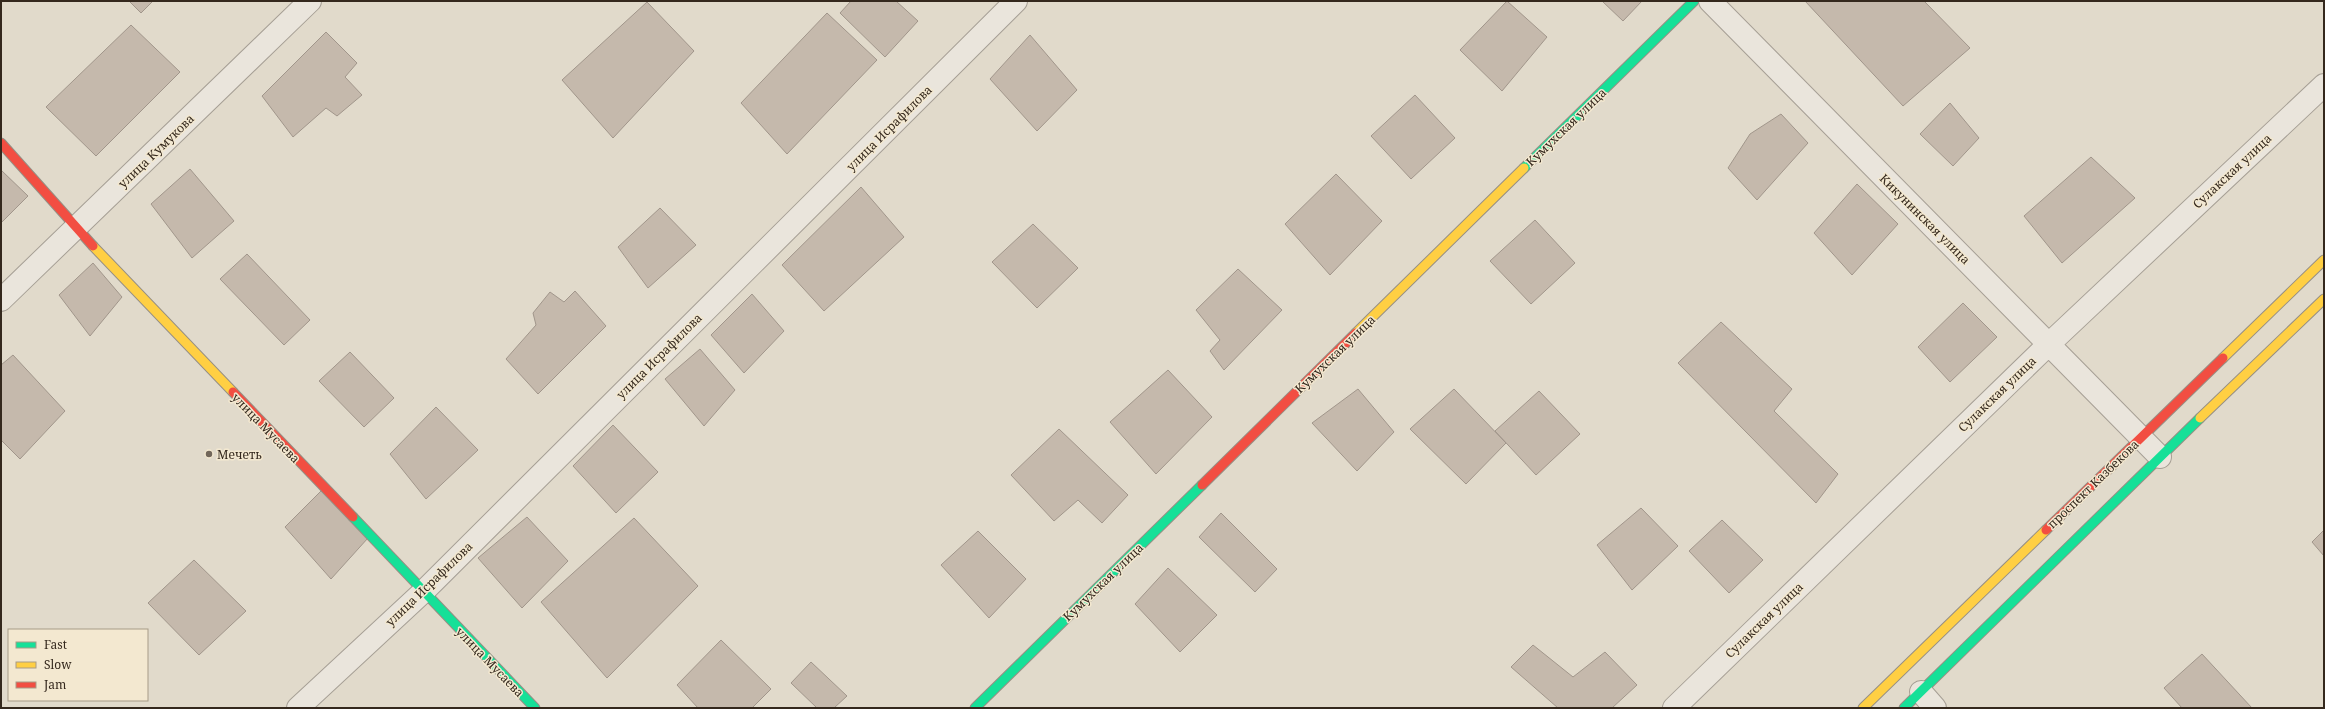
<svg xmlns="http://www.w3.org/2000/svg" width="2325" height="709" font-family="'Noto Serif',serif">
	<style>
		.building { fill: #c5b9ac; stroke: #a1968b }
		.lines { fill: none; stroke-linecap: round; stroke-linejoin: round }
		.street-casing { stroke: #a69f95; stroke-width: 24 }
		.fast-casing { stroke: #968f84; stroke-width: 11 }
		.slow-casing { stroke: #968f84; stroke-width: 11 }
		.jam-casing { stroke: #968f84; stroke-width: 11 }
		.street { stroke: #eae5dc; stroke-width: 22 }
		.fast { stroke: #16e098; stroke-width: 9 }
		.slow { stroke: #ffcf43; stroke-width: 9 }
		.jam { stroke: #f24e42; stroke-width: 9 }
		.poi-dot { fill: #71665a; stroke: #f3e8d0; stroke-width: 1.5 }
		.labels { text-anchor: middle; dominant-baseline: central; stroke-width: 3; stroke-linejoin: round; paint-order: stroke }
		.street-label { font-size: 12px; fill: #34281d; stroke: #f3e8d0 }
		.poi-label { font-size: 12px; fill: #34281d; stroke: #f3e8d0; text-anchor: start }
	</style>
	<rect width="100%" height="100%" fill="#e1dacb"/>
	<path class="building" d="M129 1H153L141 13Z
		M851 1H896L918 21 885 57 840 13Z
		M1507 1 1547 37 1502 91 1460 50Z
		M1602 1H1642L1623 21Z
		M1805 1H1924L1970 48 1903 106Z
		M647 2 694 51 613 138 562 80Z
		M827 13 877 60 787 154 741 103Z
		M131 25 180 72 96 156 46 107Z
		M326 32 357 63 345 77 362 95 337 116 326 108 293 137 262 96Z
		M1030 35 1077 90 1037 131 990 79Z
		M1415 95 1455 138 1411 179 1371 136Z
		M1950 103 1979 138 1953 166 1920 134Z
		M1781 114 1808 143 1757 200 1728 168 1750 134Z
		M2091 157 2135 198 2062 263 2024 216Z
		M190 169 234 221 192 258 151 204Z
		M1 170 28 196 1 223Z
		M1336 174 1382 221 1330 275 1285 224Z
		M1857 184 1898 224 1852 275 1814 233Z
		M861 187 904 237 824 311 782 265Z
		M660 208 696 245 648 288 618 247Z
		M1535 220 1575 263 1531 304 1490 261Z
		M1033 224 1078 268 1037 308 992 262Z
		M247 254 310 320 284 345 220 279Z
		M93 263 122 297 90 336 59 295Z
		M1238 269 1282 310 1224 370 1210 351 1220 340 1196 310Z
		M575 291 606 326 538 394 506 359 536 325 533 313 550 292 564 302Z
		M752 294 784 331 744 373 711 335Z
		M1963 303 1997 337 1950 382 1918 347Z
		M1721 322 1792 389 1774 411 1838 474 1816 503 1678 363Z
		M700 349 735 390 704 426 665 379Z
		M350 352 394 398 364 427 319 381Z
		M13 355 65 411 20 459 1 440V365Z
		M1168 370 1212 417 1156 474 1110 422Z
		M1358 389 1394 432 1357 471 1312 423Z
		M1454 389 1506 443 1466 484 1410 429Z
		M1539 391 1580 434 1536 475 1495 431Z
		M436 407 478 450 426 499 390 454Z
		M613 425 658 472 616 513 573 466Z
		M1059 429 1128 495 1102 523 1078 500 1054 521 1011 475Z
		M321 491 368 538 331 579 285 527Z
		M1641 508 1678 546 1632 590 1597 545Z
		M1221 513 1277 569 1255 592 1199 537Z
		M527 517 568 561 522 608 478 558Z
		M634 518 698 586 607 678 541 602Z
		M1722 520 1763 560 1729 593 1689 551Z
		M2324 530V556L2312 542Z
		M978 531 1026 579 989 618 941 565Z
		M194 560 246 611 199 655 148 603Z
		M1168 568 1217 615 1180 652 1135 604Z
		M721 640 771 689 752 708H698L677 685Z
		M1533 645 1573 677 1605 652 1637 685 1612 708H1558L1511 667Z
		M2202 654 2252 708H2182L2164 688Z
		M811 662 847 696 834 708H817L791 683Z"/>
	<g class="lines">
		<g class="street-casing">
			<path id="street" d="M1710 1 2160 457
				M1 300 310 1
				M1921 692 1935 708
				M298 708 423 592 1016 1
				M1674 708 2049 344 2324 85"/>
		</g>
		<g class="fast-casing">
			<path id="fast" d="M1524 168 1694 1
				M353 517 535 708
				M975 708 1202 485
				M1904 708 2200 418"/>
		</g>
		<g class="slow-casing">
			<path id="slow" d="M93 246 233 392
				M1356 333 1524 168
				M2223 358 2324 260
				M2200 418 2324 299
				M1863 708 2046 530"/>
		</g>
		<g class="jam-casing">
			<path id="jam" d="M1 143 93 246
				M233 392 353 517
				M1202 485 1356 333
				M2046 530 2223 358"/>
		</g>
		<use href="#street" class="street"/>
		<use href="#fast" class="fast"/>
		<use href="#slow" class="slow"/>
		<use href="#jam" class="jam"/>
	</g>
	<circle class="poi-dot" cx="209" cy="454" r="4"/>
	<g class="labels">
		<g class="street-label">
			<text transform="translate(1566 127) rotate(-44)">Кумухская улица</text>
			<text transform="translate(889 128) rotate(-45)">улица Исрафилова</text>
			<text transform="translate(156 151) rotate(-44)">улица Кумукова</text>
			<text transform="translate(2232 171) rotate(-43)">Сулакская улица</text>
			<text transform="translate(1925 219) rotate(45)">Кикунинская улица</text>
			<text transform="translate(1335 354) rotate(-44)">Кумухская улица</text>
			<text transform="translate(659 356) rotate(-45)">улица Исрафилова</text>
			<text transform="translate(1997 394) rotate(-44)">Сулакская улица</text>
			<text transform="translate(266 428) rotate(46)">улица Мусаева</text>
			<text transform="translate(2093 484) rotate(-44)">проспект Казбекова</text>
			<text transform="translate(1103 582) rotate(-44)">Кумухская улица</text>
			<text transform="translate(429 584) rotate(-44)">улица Исрафилова</text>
			<text transform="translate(1764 620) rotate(-44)">Сулакская улица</text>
			<text transform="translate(490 662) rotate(46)">улица Мусаева</text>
		</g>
		<g class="poi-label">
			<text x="217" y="454">Мечеть</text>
		</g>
	</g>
	<rect width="2325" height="709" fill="none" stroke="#34281d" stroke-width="4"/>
	<rect x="8" y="629" width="140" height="72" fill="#f3e8d0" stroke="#a79b88"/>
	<rect x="16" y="642" width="20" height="6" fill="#16e098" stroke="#a79b88"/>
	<text x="44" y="649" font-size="12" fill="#34281d">Fast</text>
	<rect x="16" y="662" width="20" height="6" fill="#ffcf43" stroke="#a79b88"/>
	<text x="44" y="669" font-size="12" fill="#34281d">Slow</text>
	<rect x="16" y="682" width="20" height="6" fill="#f24e42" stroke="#a79b88"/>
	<text x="44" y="689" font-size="12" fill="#34281d">Jam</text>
</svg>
